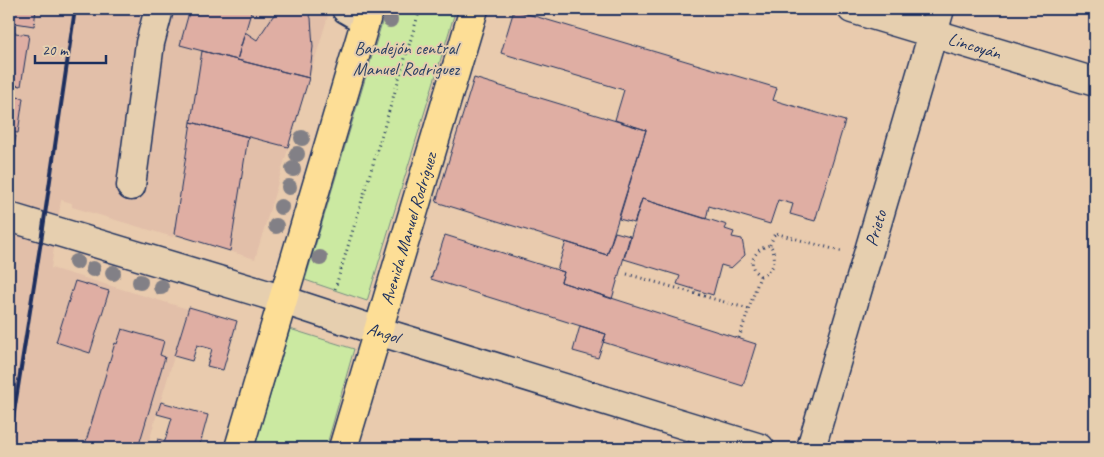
<svg xmlns="http://www.w3.org/2000/svg" width="1104" height="457" font-family="Caveat,sans-serif">
	<style>
		.built { fill: #e2bfa9 }
		.green { fill: #cbe9a1; stroke: #738c80 }
		.building { fill: #dfaea3; stroke: #1b2f5e }
		.lines { fill: none; stroke-linecap: round; stroke-linejoin: round }
		.minor-casing { stroke: #1b2f5e; stroke-width: 31 }
		.major-casing { stroke: #1b2f5e; stroke-width: 31 }
		.path { stroke: #1b2f5e; stroke-width: 3; stroke-dasharray: 1 4; stroke-linecap: butt }
		.minor { stroke: #e6cfaf; stroke-width: 28 }
		.major { stroke: #fdde96; stroke-width: 28 }
		.rail { stroke: #1b2f5e; stroke-width: 4 }
		.tree { fill: #828086 }
		.labels { text-anchor: middle; dominant-baseline: central; stroke-width: 4; stroke-linejoin: round; paint-order: stroke }
		.street-label { font-size: 18px; fill: #1b2f5e; stroke: #e6cfaf }
		.park-label { font-size: 18px; fill: #2d4265; stroke: #e6cfaf }
	</style>
	<rect width="100%" height="100%" fill="#e9cbae"/>
	<filter id="ink" filterUnits="userSpaceOnUse"><feTurbulence type="fractalNoise" baseFrequency=".02" numOctaves="2"/><feDisplacementMap in="SourceGraphic" scale="10" xChannelSelector="R" yChannelSelector="G"/><feConvolveMatrix kernelMatrix="1 2 1 2 8 2 1 2 1" color-interpolation-filters="sRGB"/></filter>
	<g filter="url(#ink)">
		<path class="built" d="M9 9H330L255 259 174 234 173 237 72 207V203L61 200 51 268 188 309 147 448H9V221L14 186 9 184Z"/>
		<path class="green" d="M386 9H456L367 301 305 280Z
			M290 329 354 349 326 448H254Z"/>
		<path class="building" d="M9 9H36L34 26 9 22Z
			M190 9H252L237 60 180 45Z
			M283 9H306L311 18 313 47 309 78 237 60 245 32 257 40 273 16Z
			M514 10 777 88 773 100 845 121 815 221 790 214 793 204 778 200 770 224 709 206 706 219 642 199 634 223 619 219 646 130 615 120 624 90 501 53Z
			M9 32 29 35 21 86 9 84Z
			M202 51 309 78 288 147 191 122Z
			M474 78 646 130 607 255 436 202Z
			M9 96 23 98 18 133 9 132Z
			M191 122 248 137 230 251 174 234Z
			M9 135 16 136 10 168 9 167Z
			M642 199 727 225 725 229 734 232 732 237 742 239 745 255 731 268 721 265 713 295 677 284 680 276 624 259Z
			M615 232 630 236 612 299 561 282 564 272 557 270 566 242 607 255Z
			M445 235 564 272 561 282 756 344 743 386 603 342 606 334 431 279Z
			M75 281 109 291 90 353 56 342Z
			M189 307 237 321 223 370 207 366 212 349 197 345 192 361 174 356Z
			M580 326 606 334 598 358 573 351Z
			M122 329 164 341 160 355 165 357 138 448H84L115 343 117 344Z
			M161 402 208 415 199 448H155L158 439 165 441 172 418 157 414Z"/>
		<g class="lines">
			<g class="minor-casing">
				<g id="minor">
					<path d="M346 9 365 20"/>
					<path id="s1" d="M852 9 1095 82"/>
					<path d="M131 186 150 43 159 9"/>
					<path id="s2" d="M9 217 265 294 378 331 760 448"/>
					<path id="s3" d="M811 448 940 9"/>
				</g>
			</g>
			<g class="major-casing">
				<g id="major">
					<path d="M239 448 369 9"/>
					<path id="s4" d="M343 448 474 9"/>
				</g>
			</g>
			<path class="path" d="M770 245 775 233 844 252
				M627 274 749 309
				M760 276C758 274 755 272 754 270 748 258 760 247 770 245
				M760 276C775 272 778 256 770 245
				M335 289 420 9
				M739 338 760 276"/>
			<use href="#minor" class="minor"/>
			<use href="#major" class="major"/>
			<path class="rail" d="M9 444 43 228 75 9"/>
		</g>
		<g class="tree">
			<circle cx="390" cy="20" r="8"/>
			<circle cx="302" cy="138" r="8"/>
			<circle cx="297" cy="154" r="8"/>
			<circle cx="293" cy="169" r="8"/>
			<circle cx="289" cy="187" r="8"/>
			<circle cx="281" cy="207" r="8"/>
			<circle cx="276" cy="226" r="8"/>
			<circle cx="320" cy="258" r="8"/>
			<circle cx="76" cy="262" r="8"/>
			<circle cx="93" cy="269" r="8"/>
			<circle cx="113" cy="273" r="8"/>
			<circle cx="140" cy="282" r="8"/>
			<circle cx="161" cy="287" r="8"/>
		</g>
	</g>
	<g class="labels">
		<g class="street-label">
			<text stroke="none"><textPath href="#s1" startOffset="128">Lincoyán</textPath></text>
			<text stroke="none"><textPath href="#s4" startOffset="229">Avenida Manuel Rodríguez</textPath></text>
			<text stroke="none"><textPath href="#s3" startOffset="229">Prieto</textPath></text>
			<text stroke="none"><textPath href="#s2" startOffset="392">Angol</textPath></text>
		</g>
		<g class="park-label">
			<text x="406" y="48">Bandejón central<tspan x="406" dy="21">Manuel Rodriguez</tspan></text>
		</g>
	</g>
	<rect width="1104" height="457" fill="none" stroke="#e6cfaf" stroke-width="30"/>
	<rect x="15" y="15" width="1074" height="427" fill="none" stroke="#1b2f5e" stroke-width="2" filter="url(#ink)"/>
	<path d="M35 55v8h71v-8" fill="none" stroke="#1b2f5e" stroke-width="2.5"/>
	<text x="42" y="55" font-size="15" fill="#1b2f5e" stroke="#e6cfaf" stroke-width="4" paint-order="stroke">20 m</text>
</svg>
